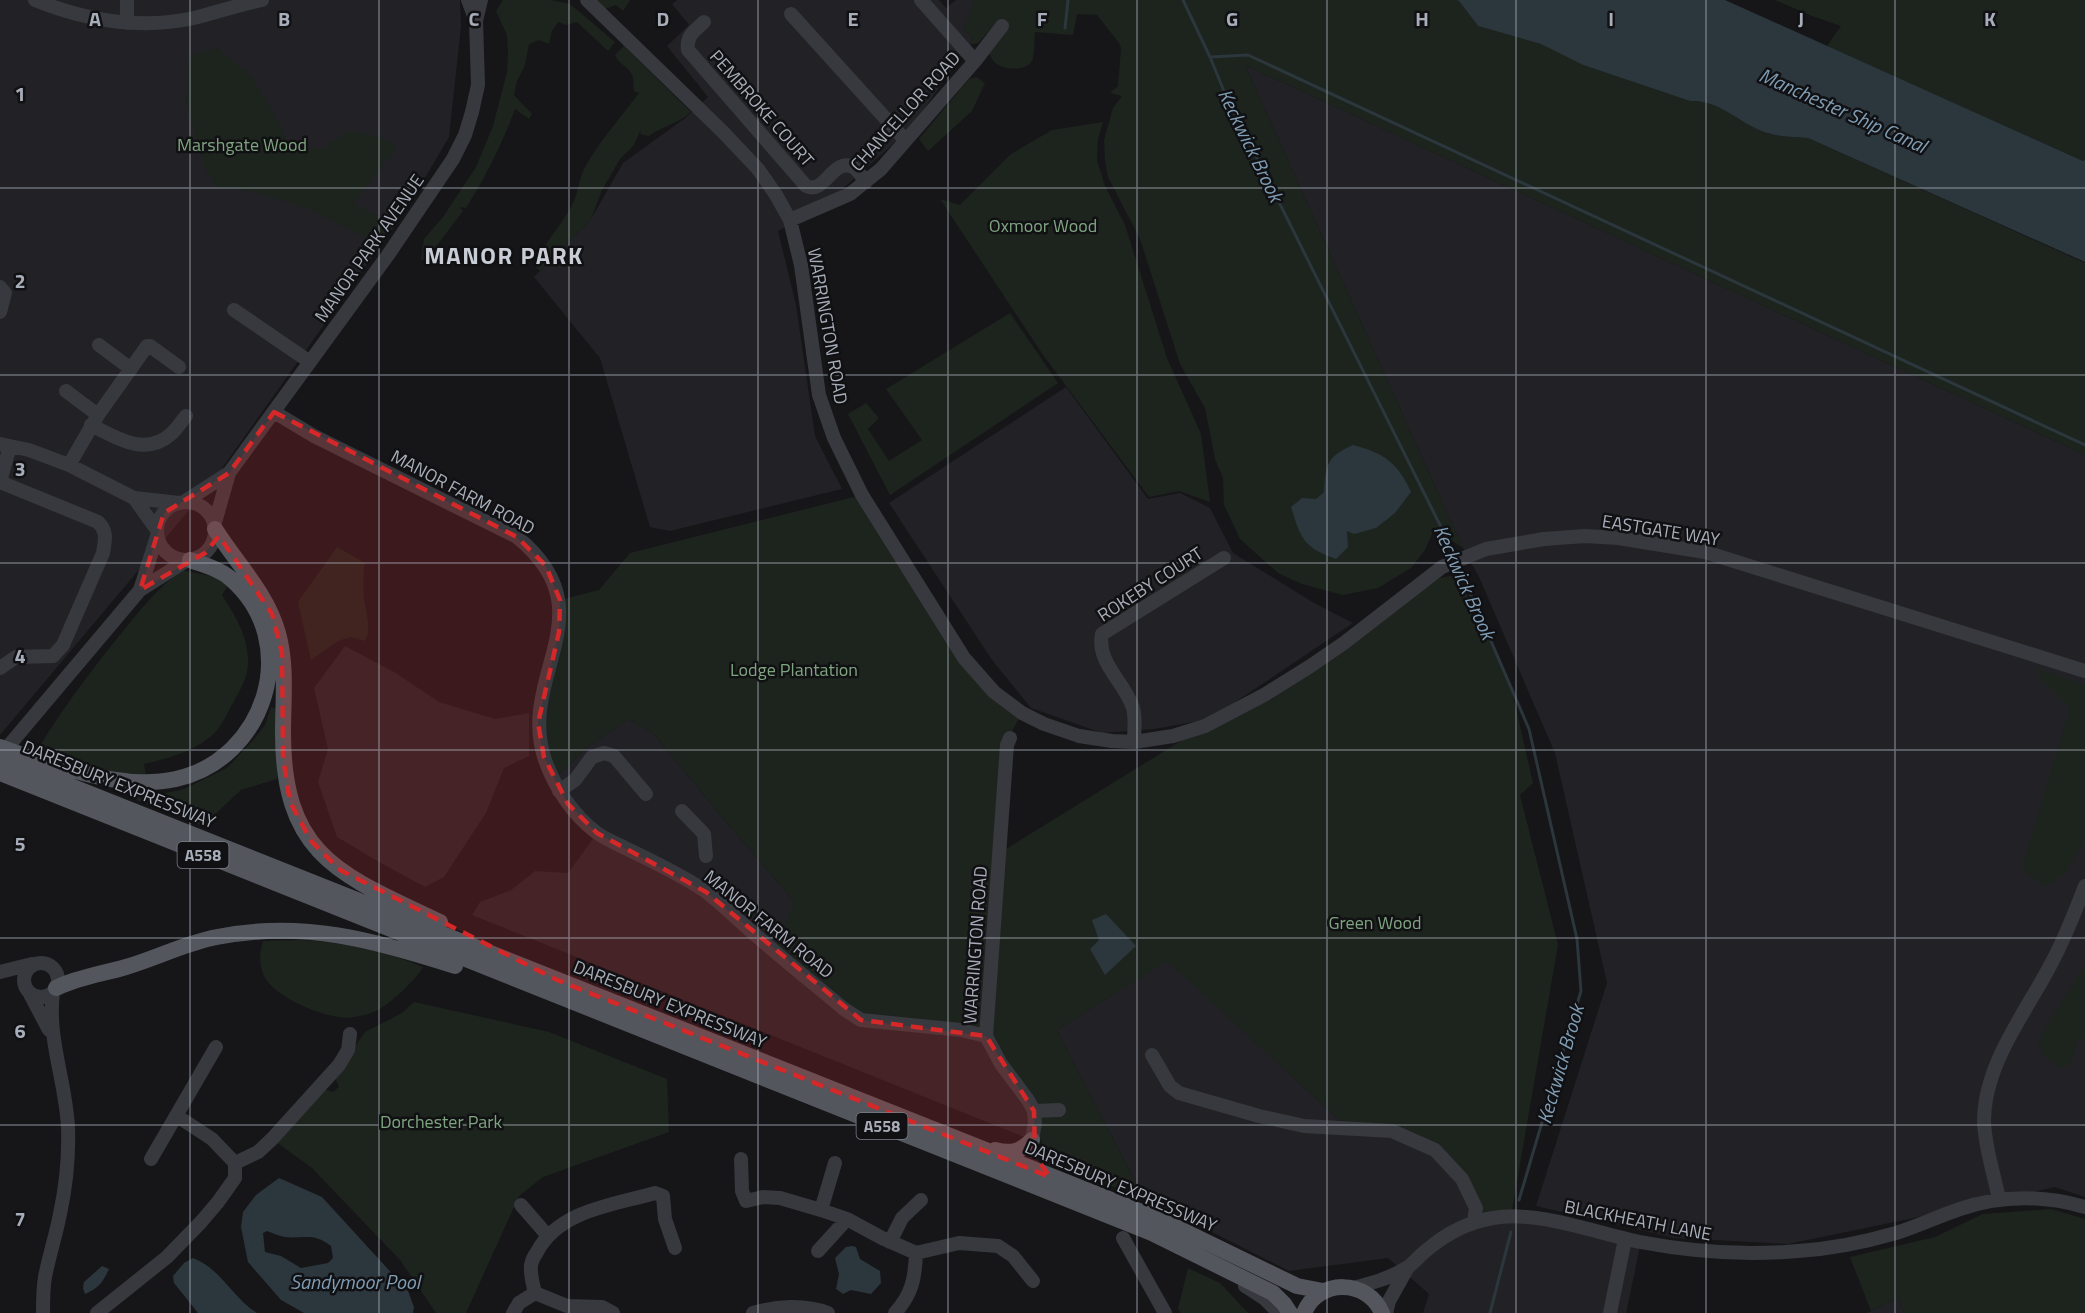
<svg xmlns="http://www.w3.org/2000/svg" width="2085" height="1313" font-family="'Titillium Web',sans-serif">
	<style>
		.built { fill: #222226 }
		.green { fill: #1c241d }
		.water { fill: #2c363d; fill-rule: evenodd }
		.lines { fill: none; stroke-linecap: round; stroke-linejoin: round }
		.stream { stroke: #2c363d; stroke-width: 3 }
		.minor { stroke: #37393e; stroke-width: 14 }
		.major { stroke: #53565d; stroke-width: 16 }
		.major-bridge { stroke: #53565d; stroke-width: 16 }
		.marked { fill: #d62828; fill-opacity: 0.2; stroke: #d62828; stroke-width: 4.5; stroke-dasharray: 12 8; stroke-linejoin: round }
		.grid { fill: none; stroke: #a8aeb9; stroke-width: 1.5; stroke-opacity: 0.55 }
		.labels { text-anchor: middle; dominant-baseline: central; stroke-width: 5; stroke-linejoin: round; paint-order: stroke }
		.shield { fill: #111114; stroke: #7b7f88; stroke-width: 1.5 }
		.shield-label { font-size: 16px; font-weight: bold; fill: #a8aeb9 }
		.street-label { font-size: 18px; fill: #a8aeb9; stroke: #111114 }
		.park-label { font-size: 18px; fill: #7fa480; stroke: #111114 }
		.water-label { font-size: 20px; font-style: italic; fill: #7f9db4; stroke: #111114 }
		.district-label { font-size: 24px; font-weight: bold; letter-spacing: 1.5px; fill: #c9cdd5; stroke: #111114 }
		.grid-label { font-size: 20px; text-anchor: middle; font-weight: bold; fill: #a8aeb9; stroke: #111114; stroke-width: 5; stroke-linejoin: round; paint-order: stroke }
	</style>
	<rect width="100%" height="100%" fill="#161619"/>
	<path class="built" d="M0 0H460L461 26 449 137 409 205 211 484 0 735Z
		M677 0H939L946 8 956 0H995L963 28 973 39 910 129 821 208 778 231 796 305 815 436 842 489 670 531 650 527 600 358 534 277 591 219 623 163 684 119 708 97 667 46 689 25 672 4Z
		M1245 65 2085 455V1197L2055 1187 1962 1208 1788 1244 1675 1238 1536 1206 1607 983 1555 753 1479 577 1463 548Z
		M1066 387 1148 499 1180 493 1210 508 1233 553 1314 603 1353 623 1210 719 1154 729 1102 733 1031 708 992 660 889 503Z
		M345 646 394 672 439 702 495 719 529 713V756L504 768 486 813 444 877 425 887 379 862 337 837 318 782 328 749 314 688Z
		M629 719 654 734 716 810 794 901 986 1036 1028 1100 1032 1140 472 915 480 902 511 890 535 871 568 873 597 833 553 780 590 745Z
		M1167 960 1349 1129 1392 1131 1435 1150 1495 1217 1641 1242 1626 1313H1423L1429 1294 1388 1258 1289 1271 1143 1197 1057 1030Z
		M1898 1298 1904 1313H1867Z"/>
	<path class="green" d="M503 0H551L570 4 615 42 608 51 577 22 566 25 558 22 552 31 549 44 539 40 529 44 525 65 517 81 514 95 532 114 529 119 515 109C502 144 486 176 466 208L459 207 463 211 425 261 421 259 424 239 443 217 476 167 493 126 507 72 508 54 507 35 496 11Z
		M596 0H630L623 11 616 5 605 9Z
		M975 0H1455L1459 1 1478 26 1541 44 1583 65 1690 101C1721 99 1742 127 1771 134 1782 137 1796 137 1808 138L2085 263V455L1245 65 1463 548 1434 529 1425 550 1411 568 1378 588 1343 595 1302 584 1278 573 1240 539 1224 505 1223 478 1215 459 1205 408 1180 364 1140 239 1108 177 1105 161 1104 140 1113 108 1122 96 1110 93 1118 86 1121 48 1119 43 1097 15 1077 14 1073 35 1035 32C1034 40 1035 54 1032 61 1026 73 988 72 989 48L1007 26 999 20 978 43 969 45 973 39 963 28Z
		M1775 0H2085V160L2083 161 1827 46 1841 26 1812 16Z
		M624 46 691 112C678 124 662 126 649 136L640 134 641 129 634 145 620 159 602 190 591 219 540 271 535 266C544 242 559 229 571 207 578 195 578 182 584 169 598 143 621 117 639 93L634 91C633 86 634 79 632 75 628 66 618 64 615 55Z
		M217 48 253 78 291 145 322 149 349 131 376 136 397 146 354 203 394 227 381 245 306 208 254 192 214 186 203 163 186 101 189 56Z
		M977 77 985 83 972 111 928 151 919 139 969 79Z
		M1103 122 1098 139 1097 160 1105 186 1125 225 1167 358 1201 434 1210 502 1179 491 1149 497 1043 355 940 199 960 205 1011 154 1052 130Z
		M1010 313 1058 383 890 495 848 414 866 403 879 418 868 429 889 461 922 440 886 389Z
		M862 495 964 658 1022 713 1012 731 998 854 1205 726 1264 695 1426 580 1458 575 1511 687 1533 783 1520 795 1558 945 1511 1216 1474 1221 1476 1208 1435 1150 1392 1131 1349 1129 1167 961 1057 1030 1143 1197 1049 1165 1035 1123 986 1036 897 1025 844 1009 775 951 794 901 716 810 654 734 629 719 590 745 553 780 544 757 545 690 560 600 599 590 630 553Z
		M337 547 365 563C363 575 363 586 364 598 366 614 372 627 365 641L350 637 338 641 311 660 298 602Z
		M182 570 214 577 229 584 222 595C234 614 247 634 248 658 249 674 242 688 234 701 229 710 224 721 218 729 200 750 170 758 144 764L146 775 97 771 36 752C61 711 89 673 119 636 139 612 157 588 182 570Z
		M2038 669 2085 685V839L2067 871 2045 887 2026 872 2023 866 2068 714 2067 705 2038 676Z
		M271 707 277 709V779L241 790 202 826 134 799 138 792 166 793 184 789 227 768 255 738 265 725Z
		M299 940C343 942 383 950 423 967 417 979 389 1005 376 1011 370 1014 361 1016 354 1017 332 1022 274 998 264 976 259 964 259 953 263 941Z
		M2085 966V1039H2079L2070 1064 2062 1068C2050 1062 2042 1056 2038 1043L2051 1018Z
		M414 1002 549 1032 667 1079 669 1132 543 1177 519 1196 466 1313H436L400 1260 312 1168 276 1142 324 1089 333 1092 339 1087 334 1076 365 1032 402 1013Z
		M2051 1209 2085 1219V1313H1904L1898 1298 1871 1311 1850 1257 1935 1237 1983 1214Z
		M1188 1268 1220 1283 1248 1313H1181L1178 1309Z"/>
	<path class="water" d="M1455 0H1725L2083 161 2085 160V262L1808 138C1796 137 1782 137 1771 134 1742 127 1721 99 1690 101L1583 65 1541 44 1478 26 1459 1Z
		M1353 445C1384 453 1398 463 1411 492L1395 513 1376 528 1354 534 1347 531 1348 547 1336 559C1303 547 1301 539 1291 507L1302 498 1316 499 1324 492C1326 465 1326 457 1353 445Z
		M1106 914 1136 946 1105 975 1090 949 1099 940 1092 920Z
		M279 1178 322 1197 408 1291 414 1307 413 1313H304L281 1300 248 1262 241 1227 243 1212 256 1195ZM267 1231C273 1233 279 1236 285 1237 305 1239 313 1232 331 1246L333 1258 328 1263 301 1268 281 1256 265 1252 263 1233Z
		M852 1246 856 1247 860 1259 880 1271 881 1283 871 1294 851 1290 843 1294 836 1289 839 1274 835 1258 846 1247Z
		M193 1258C220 1268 233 1298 257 1313H198L174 1283 173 1276 184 1263Z
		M102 1266 109 1269C103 1282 99 1288 85 1294L83 1288 84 1282Z"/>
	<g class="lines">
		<path class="stream" d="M1183 0 1210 57 1226 96 1442 529 1454 557
			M1065 28 1068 0
			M1210 57 1248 55 2085 445
			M1458 565 1529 729 1577 939 1581 991 1519 1200
			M1490 1313 1511 1232"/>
		<path class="minor" d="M35 0C87 21 139 30 194 18 217 12 239 5 262 0
			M468 0 476 21
			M587 0 723 132 758 169 776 195 790 220 801 265 819 395 834 438 862 495 964 658 994 692 1022 713 1044 724 1079 736 1112 741 1134 742 1173 736 1205 726 1264 695 1309 667 1344 643 1442 567 1486 549 1544 539 1585 536 1618 538 1705 552 2085 671
			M921 0 975 61
			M791 14 905 140
			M704 22C694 31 686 36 688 50L806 186C825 195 833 157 853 167 858 170 862 177 866 182
			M127 23V0
			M790 220 850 194 881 169 975 61 1002 26
			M0 287 5 293 0 312
			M234 310 310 362
			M99 345 131 369
			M66 391 98 415
			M274 412 314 436 517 537C610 613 516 675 545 760 555 788 573 815 597 833 605 839 616 843 625 848 652 861 680 874 705 891 722 904 737 919 753 933 783 959 814 984 844 1009L861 1020 961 1030 986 1036
			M91 425C117 438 145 457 171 434 177 429 181 422 186 416
			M0 444 29 450 69 465 134 498 179 503
			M69 465 98 415 147 346H150L179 367
			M0 482 98 522C108 532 105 540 103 553L63 645 53 656 16 657 0 668
			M0 482 10 446
			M134 498 157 530
			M184 502 229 473
			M157 531a29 29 0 1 1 58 0a29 29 0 1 1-58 0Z
			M214 526 229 473 388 255 453 159 465 135 472 112 478 85 476 21 481 0
			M140 590 157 536
			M1010 738 1007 745 986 1036 1001 1064 1028 1100 1034 1111 1035 1123 1032 1140
			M1134 742C1134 731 1136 719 1133 708 1125 682 1096 663 1102 634L1224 558
			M0 756 140 590 187 560
			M559 791 575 780 592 757 604 753 614 756 646 794
			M682 811 704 834 706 856
			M24 980a17 17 0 1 1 34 0a17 17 0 1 1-34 0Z
			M0 972 32 964
			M30 994 49 1030
			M1152 1055 1170 1086 1179 1093 1259 1116 1304 1126 1392 1131 1435 1150 1462 1179 1476 1208 1474 1221
			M1034 1111 1059 1110
			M177 1116 212 1139 235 1163
			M151 1159 216 1047
			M741 1159 742 1191 746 1201 763 1197 780 1198 821 1210 847 1219 882 1238 916 1253C915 1279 912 1294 895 1313
			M1999 1199C1994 1174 1985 1148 1984 1122 1984 1063 2026 1013 2052 962 2065 938 2075 912 2085 886
			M521 1205 548 1236
			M821 1210 835 1163
			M1123 1238 1165 1313
			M890 1242 902 1218 921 1200
			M818 1251 847 1219
			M916 1253 959 1243 998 1246 1013 1256 1033 1281
			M1245 1286 1265 1299 1279 1313
			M1353 1288C1372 1283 1391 1278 1408 1267 1415 1262 1421 1254 1428 1249 1447 1233 1469 1222 1493 1218 1537 1210 1596 1233 1640 1242 1693 1252 1744 1256 1798 1251 1830 1249 1865 1242 1896 1233 1918 1226 1939 1216 1960 1209 2001 1195 2043 1195 2085 1207
			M43 1313C43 1301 43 1288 45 1277 49 1256 56 1235 60 1214 66 1186 69 1157 68 1128 66 1081 47 1040 53 992
			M97 1313 167 1257 201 1222 218 1202 235 1178V1163L258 1152 272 1139 339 1065 348 1050 350 1034
			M513 1313 519 1303 535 1293
			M613 1313 602 1307 567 1306 535 1293C533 1284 530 1275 531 1265 532 1260 534 1256 537 1252 559 1210 614 1205 655 1193L663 1196 665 1219 675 1248
			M753 1313C776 1306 805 1304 828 1313
			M1386 1313 1389 1301 1408 1267
			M1610 1313 1625 1239"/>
		<path class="major" d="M215 529C237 564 267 593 278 633 287 665 283 700 283 733 283 857 341 875 440 922
			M28 757C77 771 125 790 176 779 266 759 303 642 231 579 220 569 204 565 190 560
			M0 758 1159 1219 1297 1286 1323 1291
			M0 773 1152 1233 1273 1293 1284 1304 1290 1313
			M56 988C78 977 102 974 126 967 157 958 185 943 217 937 303 920 374 940 455 966
			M995 1150C1011 1154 1021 1152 1032 1140
			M1304 1313C1318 1278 1368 1279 1382 1313"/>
		<path class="major-bridge" d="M0 747 28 757"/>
	</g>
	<path class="marked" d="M274 412 517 537 546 566 560 600 559 632 538 723 544 757 568 804 597 833 706 892 861 1020 986 1036 1034 1111 1035 1156 1050 1177 557 980 340 870 311 841 290 802 283 758 282 653 272 614 219 536 205 553 140 590 164 513 229 473Z"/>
	<path class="grid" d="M190 0V1313M379 0V1313M569 0V1313M758 0V1313M948 0V1313M1137 0V1313M1327 0V1313M1516 0V1313M1706 0V1313M1895 0V1313M0 188H2085M0 375H2085M0 563H2085M0 750H2085M0 938H2085M0 1125H2085"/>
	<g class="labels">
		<g class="shield">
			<rect x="177.5" y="842" width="51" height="26" rx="4.5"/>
			<rect x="856.5" y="1113" width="51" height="26" rx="4.5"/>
		</g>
		<g class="shield-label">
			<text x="203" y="855">A558</text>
			<text x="882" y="1126">A558</text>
		</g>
		<g class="street-label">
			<text transform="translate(762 108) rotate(49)">PEMBROKE COURT</text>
			<text transform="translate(905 111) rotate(-48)">CHANCELLOR ROAD</text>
			<text transform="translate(369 248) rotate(-55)">MANOR PARK AVENUE</text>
			<text transform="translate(828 326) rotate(80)">WARRINGTON ROAD</text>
			<text transform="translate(463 492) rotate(28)">MANOR FARM ROAD</text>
			<text transform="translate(1661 530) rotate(9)">EASTGATE WAY</text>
			<text transform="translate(1150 584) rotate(-33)">ROKEBY COURT</text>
			<text transform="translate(119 784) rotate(22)">DARESBURY EXPRESSWAY</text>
			<text transform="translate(769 924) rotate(39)">MANOR FARM ROAD</text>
			<text transform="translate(975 945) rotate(-86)">WARRINGTON ROAD</text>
			<text transform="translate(670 1004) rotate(22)">DARESBURY EXPRESSWAY</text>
			<text transform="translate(1121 1186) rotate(23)">DARESBURY EXPRESSWAY</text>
			<text transform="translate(1638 1220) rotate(11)">BLACKHEATH LANE</text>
		</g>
		<g class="park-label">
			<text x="242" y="144">Marshgate Wood</text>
			<text x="1043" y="225">Oxmoor Wood</text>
			<text x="794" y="669">Lodge Plantation</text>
			<text x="1375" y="922">Green Wood</text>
			<text x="441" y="1121">Dorchester Park</text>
		</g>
		<g class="water-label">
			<text transform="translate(1843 110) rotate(24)">Manchester Ship Canal</text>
			<text transform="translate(1251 145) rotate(64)">Keckwick Brook</text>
			<text transform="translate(1465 582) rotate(66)">Keckwick Brook</text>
			<text transform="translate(1560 1064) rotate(-74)">Keckwick Brook</text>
			<text x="355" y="1281">Sandymoor Pool</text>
		</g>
		<g class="district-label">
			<text x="504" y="255">MANOR PARK</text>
		</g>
	</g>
	<g class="grid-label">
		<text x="95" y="26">A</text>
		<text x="284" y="26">B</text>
		<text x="474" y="26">C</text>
		<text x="663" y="26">D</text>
		<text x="853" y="26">E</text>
		<text x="1042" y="26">F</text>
		<text x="1232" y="26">G</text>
		<text x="1422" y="26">H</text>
		<text x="1611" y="26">I</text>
		<text x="1801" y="26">J</text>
		<text x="1990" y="26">K</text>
		<text x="20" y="101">1</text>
		<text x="20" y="288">2</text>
		<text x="20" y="476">3</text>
		<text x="20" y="663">4</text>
		<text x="20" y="851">5</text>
		<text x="20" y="1038">6</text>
		<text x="20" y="1226">7</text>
	</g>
</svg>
